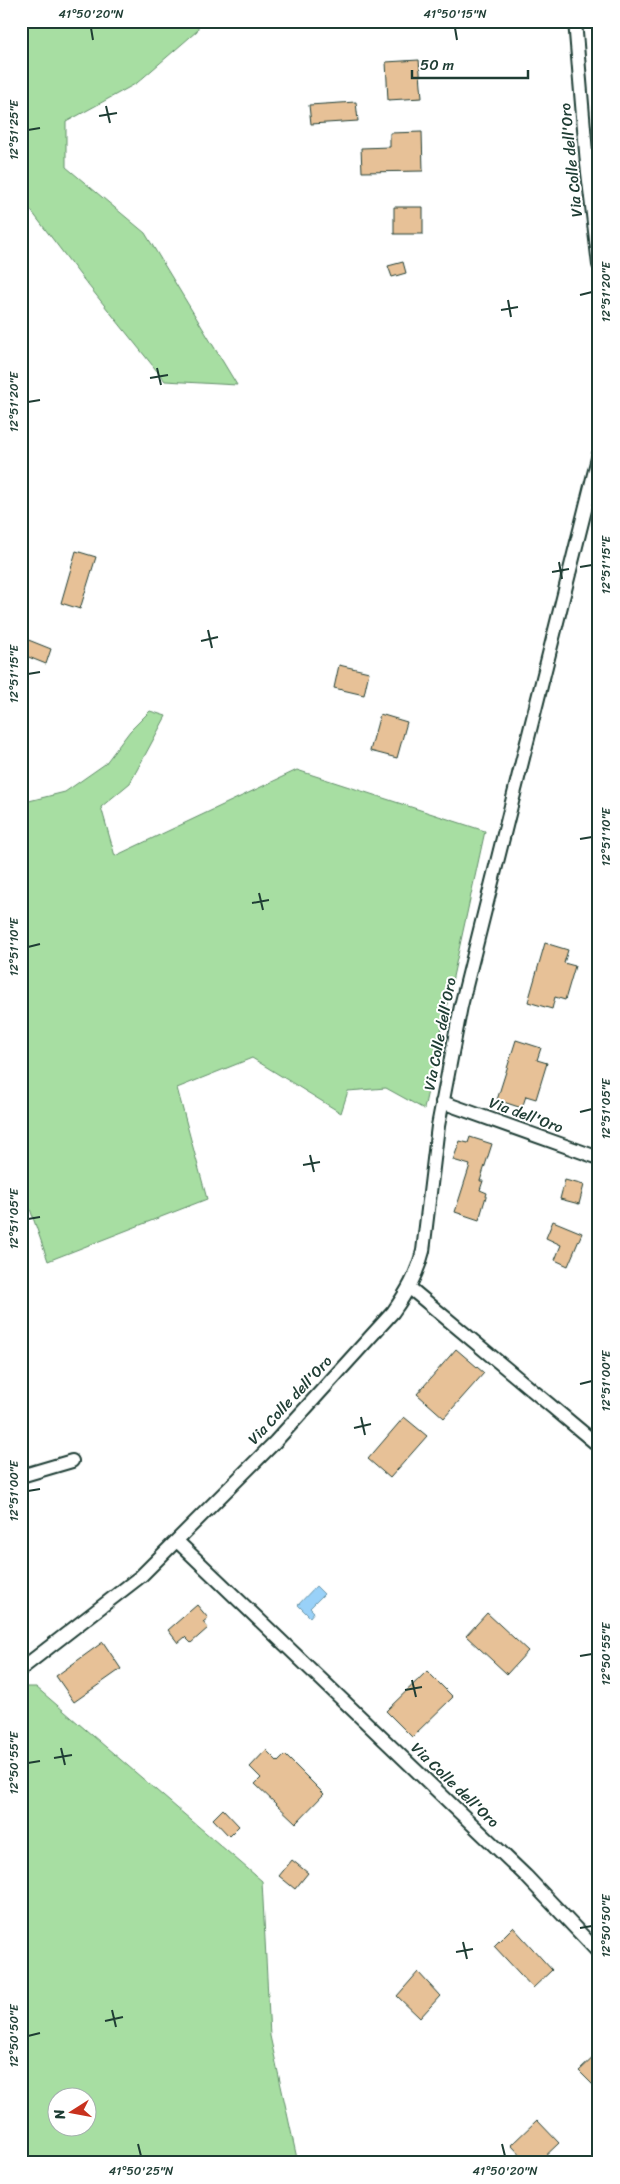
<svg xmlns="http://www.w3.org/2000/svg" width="620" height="2184" font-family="Sriracha,sans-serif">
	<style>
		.green { fill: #a7dea2; stroke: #638e6b; fill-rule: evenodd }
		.water { fill: #99d1f8; stroke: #6896aa }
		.building { fill: #e7c197; stroke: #1f3d34 }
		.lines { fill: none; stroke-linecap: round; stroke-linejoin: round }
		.minor-casing { stroke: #1f3d34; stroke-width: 16 }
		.minor { stroke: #fff; stroke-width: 12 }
		.ticks { fill: none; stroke: #1f3d34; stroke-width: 2 }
		.labels { text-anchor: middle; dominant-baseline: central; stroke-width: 4; stroke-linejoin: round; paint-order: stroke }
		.street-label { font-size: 15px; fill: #1f3d34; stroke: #fff }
		.neatline { fill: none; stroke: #1f3d34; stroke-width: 2 }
		.ticks-label { font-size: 12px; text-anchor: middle; fill: #1f3d34 }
	</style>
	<rect width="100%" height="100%" fill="#fff"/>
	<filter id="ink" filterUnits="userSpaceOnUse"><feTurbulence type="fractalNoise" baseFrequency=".02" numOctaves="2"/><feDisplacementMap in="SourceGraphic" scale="10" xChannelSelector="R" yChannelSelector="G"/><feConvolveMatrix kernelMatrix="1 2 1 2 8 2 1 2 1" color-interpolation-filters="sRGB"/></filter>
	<g filter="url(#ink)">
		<path class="green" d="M21 21H200L197 31 137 83 66 122V167L145 233 237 385 165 381 80 275 23 200 21 201Z
			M150 711 166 716 130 783 101 807 115 856 297 770 485 831 424 1109 386 1088 348 1091 341 1113 252 1058 177 1088 207 1199 48 1261 21 1183V803L65 792 105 764 130 731Z
			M21 1687H36L262 1881 270 2036 298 2163H21ZM88 2096V2126H58V2096Z"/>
		<path class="water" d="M316 1586 324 1594 310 1608 314 1612 310 1617 298 1605Z"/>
		<path class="building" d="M419 60 422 98 388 100 386 62Z
			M356 102 358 121 311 124 309 105Z
			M422 132 423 171 362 172 361 148 390 147V133Z
			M394 207H423V234H394Z
			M403 262 406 273 392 277 388 266Z
			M76 551 96 557 80 609 61 603Z
			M21 637 51 649 46 664 21 654Z
			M339 665 369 672 364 695 334 688Z
			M380 714 407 722 397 758 370 751Z
			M545 943 568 950 564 963 575 966 565 1000 555 997 552 1009 528 1002Z
			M516 1040 541 1048 537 1060 547 1063 536 1099 526 1096 522 1108 497 1100Z
			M470 1137 492 1144 480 1181H483L480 1190 487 1193 479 1220 455 1212 470 1165 453 1160 460 1141 468 1143Z
			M565 1180 584 1185 579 1204 560 1199Z
			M553 1221 582 1233 568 1266 555 1260 561 1245 546 1238Z
			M456 1349 484 1373 444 1418 417 1394Z
			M404 1417 427 1436 390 1478 368 1459Z
			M197 1605 208 1618 203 1622 208 1628 191 1643 185 1637 178 1643 168 1630Z
			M487 1613 528 1651 507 1674 466 1636Z
			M103 1642 121 1669 74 1702 56 1676Z
			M427 1671 453 1697 412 1737 386 1711Z
			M266 1750 278 1762 285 1755 324 1794 296 1823 255 1784 261 1778 250 1767Z
			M223 1809 239 1826 229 1836 213 1819Z
			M292 1860 308 1873 295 1889 279 1876Z
			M513 1927 552 1970 533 1988 494 1946Z
			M418 1972 440 1996 420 2018 397 1996Z
			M599 2052V2091L579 2071Z
			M537 2120 559 2143 538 2163H528L511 2145Z"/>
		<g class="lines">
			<g class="minor-casing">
				<path id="minor" d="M575 21 587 164 599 265
					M442 1102 599 1158
					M410 1288 599 1446
					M21 1476 72 1461
					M177 1541 526 1876 599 1953
					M21 1669 141 1576 275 1442 393 1312C407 1292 417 1275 423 1251L438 1126 461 1006 599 454"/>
			</g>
			<use href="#minor" class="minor"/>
		</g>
	</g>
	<path class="ticks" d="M91 28 93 40M455 28 457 40M106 106 110 123M99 116 117 113M28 130 40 128M580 295 592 292M508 300 511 317M501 310 518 307M157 368 161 385M150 378 168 375M28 402 40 400M559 562 562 579M580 567 592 565M552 572 569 569M208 630 212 648M201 641 218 637M28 674 40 672M580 839 592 837M259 893 263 910M252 903 269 900M28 947 40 944M580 1112 592 1109M310 1155 314 1172M303 1165 320 1162M28 1219 40 1217M580 1384 592 1381M361 1417 365 1435M354 1428 371 1424M28 1491 40 1489M580 1656 592 1654M412 1680 416 1697M405 1690 422 1687M61 1748 65 1765M54 1758 72 1755M28 1763 40 1761M580 1928 592 1926M463 1942 467 1959M456 1952 473 1949M112 2010 116 2027M105 2021 123 2017M28 2036 40 2033M138 2144 141 2156M502 2144 505 2156"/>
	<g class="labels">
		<g class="street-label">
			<text transform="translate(571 160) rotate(-96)">Via Colle dell'Oro</text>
			<text transform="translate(440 1034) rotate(-79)">Via Colle dell'Oro</text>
			<text transform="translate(526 1115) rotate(20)">Via dell'Oro</text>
			<text transform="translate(290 1400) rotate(-47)">Via Colle dell'Oro</text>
			<text transform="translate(455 1785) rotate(44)">Via Colle dell'Oro</text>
		</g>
	</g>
	<rect width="620" height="2184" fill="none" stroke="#fff" stroke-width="55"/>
	<g transform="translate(72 2112) rotate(259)"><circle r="24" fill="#ffffff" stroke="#a5b1ae"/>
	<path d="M0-4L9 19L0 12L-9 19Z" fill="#c8321e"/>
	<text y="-8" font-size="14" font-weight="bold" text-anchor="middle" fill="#1f3d34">N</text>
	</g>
	<path d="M412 70v8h116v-8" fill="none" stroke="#1f3d34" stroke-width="2.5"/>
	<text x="420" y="70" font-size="15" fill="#1f3d34" stroke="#ffffff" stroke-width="4" paint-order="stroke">50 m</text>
	<rect x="28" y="28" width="564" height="2128" class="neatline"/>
	<g class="ticks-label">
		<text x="91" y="18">41°50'20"N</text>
		<text x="455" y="18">41°50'15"N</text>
		<text transform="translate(14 130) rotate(-90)" y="4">12°51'25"E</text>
		<text transform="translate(606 292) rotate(-90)" y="4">12°51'20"E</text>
		<text transform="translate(14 402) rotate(-90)" y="4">12°51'20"E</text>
		<text transform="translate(606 565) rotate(-90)" y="4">12°51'15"E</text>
		<text transform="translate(14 674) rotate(-90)" y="4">12°51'15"E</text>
		<text transform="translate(606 837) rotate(-90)" y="4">12°51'10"E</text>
		<text transform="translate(14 947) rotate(-90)" y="4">12°51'10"E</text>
		<text transform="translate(606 1109) rotate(-90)" y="4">12°51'05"E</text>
		<text transform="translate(14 1219) rotate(-90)" y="4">12°51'05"E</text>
		<text transform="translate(606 1381) rotate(-90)" y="4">12°51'00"E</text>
		<text transform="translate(14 1491) rotate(-90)" y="4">12°51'00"E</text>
		<text transform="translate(606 1654) rotate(-90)" y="4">12°50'55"E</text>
		<text transform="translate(14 1763) rotate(-90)" y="4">12°50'55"E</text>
		<text transform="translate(606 1926) rotate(-90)" y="4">12°50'50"E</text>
		<text transform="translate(14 2036) rotate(-90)" y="4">12°50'50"E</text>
		<text x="141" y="2175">41°50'25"N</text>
		<text x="505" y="2175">41°50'20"N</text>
	</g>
</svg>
